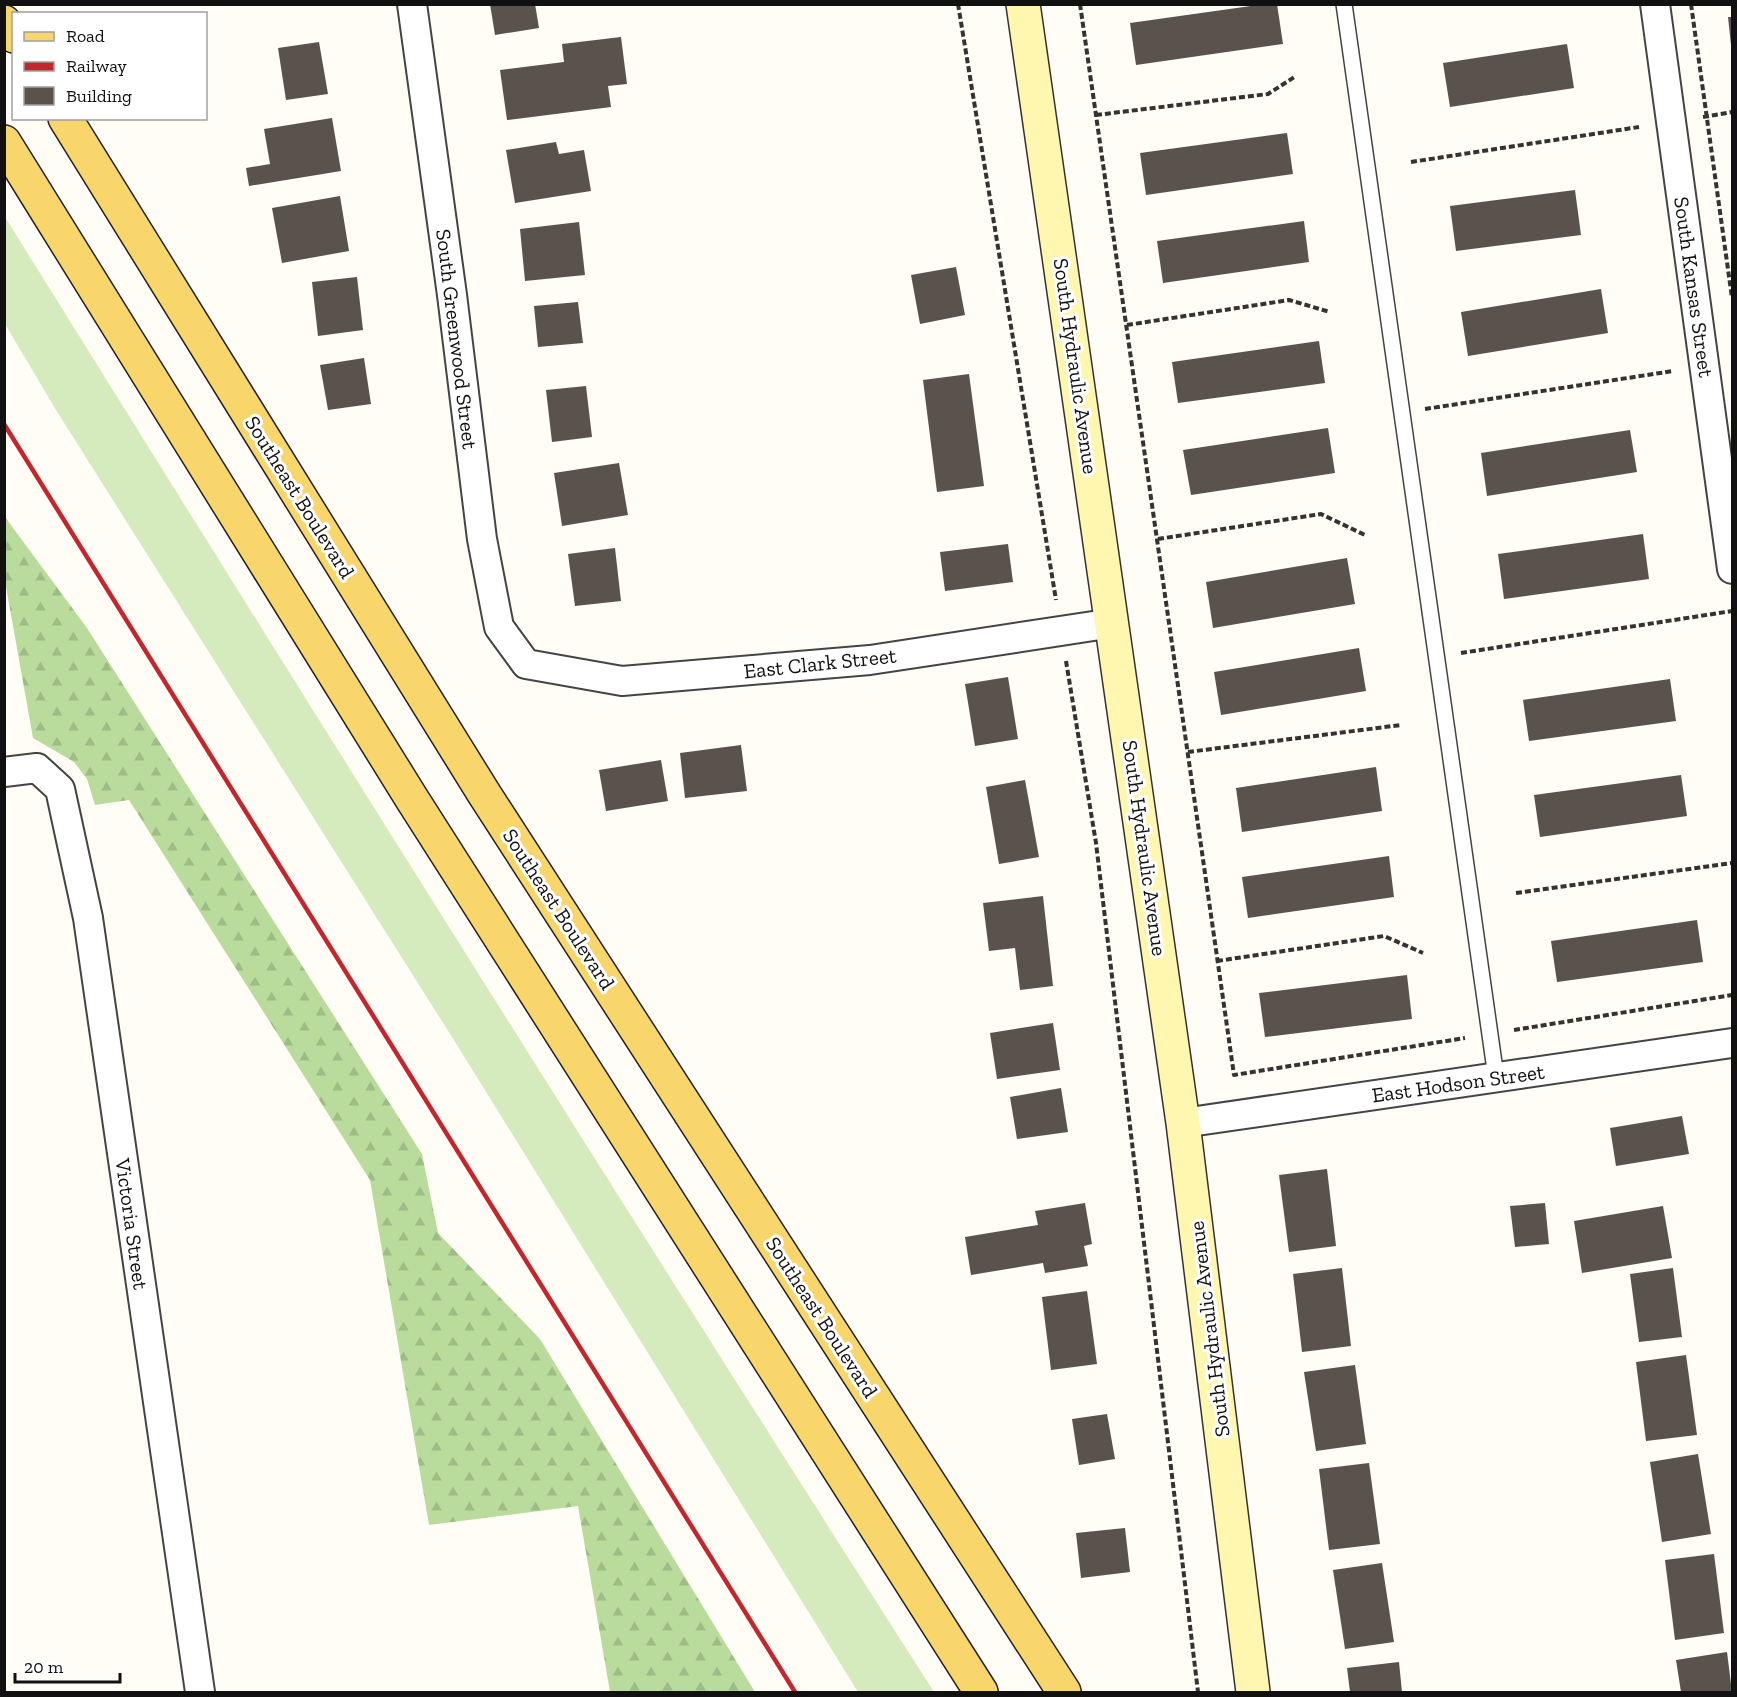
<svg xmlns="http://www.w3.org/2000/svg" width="1737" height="1697" font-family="'Zilla Slab',serif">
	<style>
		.grass { fill: #d5ebbd }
		.forest { fill: url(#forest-firs) }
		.building { fill: #5a524d }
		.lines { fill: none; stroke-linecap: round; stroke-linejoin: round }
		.lane-casing { stroke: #444; stroke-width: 18 }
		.street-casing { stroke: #444; stroke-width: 32 }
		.secondary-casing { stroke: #333; stroke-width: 36 }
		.primary-casing { stroke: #222; stroke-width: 36 }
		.path { stroke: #333; stroke-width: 4; stroke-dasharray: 6 3; stroke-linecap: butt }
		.lane { stroke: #fff; stroke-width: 15 }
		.street { stroke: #fff; stroke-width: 28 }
		.secondary { stroke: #fff6b0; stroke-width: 33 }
		.primary { stroke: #f9d66b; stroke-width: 33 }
		.rail { stroke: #c4262e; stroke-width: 4.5 }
		.labels { text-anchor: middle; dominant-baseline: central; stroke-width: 6; stroke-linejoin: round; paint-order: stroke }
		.street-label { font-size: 21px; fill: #111; stroke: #fff }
	</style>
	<defs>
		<pattern id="forest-firs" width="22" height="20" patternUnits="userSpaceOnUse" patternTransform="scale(1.5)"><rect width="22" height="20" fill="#b9dc9c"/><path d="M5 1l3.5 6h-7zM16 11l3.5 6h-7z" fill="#9ebc85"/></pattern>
	</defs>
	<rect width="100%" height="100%" fill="#fffdf5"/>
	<path class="grass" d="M5 217C312 710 621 1203 934 1692H858L457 1045 56 410 5 324Z"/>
	<path class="forest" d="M5 517 87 628 422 1154 438 1233 540 1339 755 1692H610L578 1506 429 1525 370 1180 129 800 95 805 87 779 74 762 33 738 5 581Z"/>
	<path class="building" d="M490 4H535L539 28 495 35Z
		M1265 4H1277L1283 44 1136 65 1130 23Z
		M1728 17H1732V45H1731Z
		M621 37 627 84 608 86 611 107 507 120 500 70 564 62 562 44Z
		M319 42 328 94 286 100 278 48Z
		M1567 44 1574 88 1450 107 1443 63Z
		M332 118 341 171 249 186 246 168 270 164 264 129Z
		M1287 133 1293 174 1146 195 1140 153Z
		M556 142 559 154 584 150 591 191 515 203 506 150Z
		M1575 190 1581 235 1456 251 1450 206Z
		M340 196 349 251 282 263 272 208Z
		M1304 221 1309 262 1163 283 1157 241Z
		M579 222 585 275 525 281 520 229Z
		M956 267 965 315 920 324 911 275Z
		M357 277 363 330 318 336 312 282Z
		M1601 289 1608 333 1468 356 1461 312Z
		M578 302 583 343 538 347 534 306Z
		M1319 341 1325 383 1178 403 1172 362Z
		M364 358 371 404 328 410 320 365Z
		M969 374 984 486 937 492 923 380Z
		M586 386 592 437 552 442 546 390Z
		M1328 428 1335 473 1191 495 1183 450Z
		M1630 430 1637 472 1487 496 1481 453Z
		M619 463 628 515 562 526 554 473Z
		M1643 534 1649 579 1504 599 1498 554Z
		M1008 544 1013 582 945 591 940 552Z
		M615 548 621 601 575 606 568 554Z
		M1347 558 1355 604 1213 628 1206 582Z
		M1359 648 1366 691 1221 715 1214 672Z
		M1008 677 1018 739 975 746 965 684Z
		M1670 679 1676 721 1529 741 1523 700Z
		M741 745 747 791 685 798 680 753Z
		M661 760 668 801 606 811 599 770Z
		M1376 767 1382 811 1242 832 1236 788Z
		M1681 775 1687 816 1540 837 1534 795Z
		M1025 780 1039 857 999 864 986 787Z
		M1389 856 1394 897 1248 918 1242 877Z
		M1043 896 1053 986 1020 990 1015 948 989 951 983 903Z
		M1697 920 1703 962 1557 982 1551 941Z
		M1407 975 1412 1019 1265 1037 1259 993Z
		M1053 1023 1060 1070 997 1079 990 1033Z
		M1061 1088 1068 1132 1017 1139 1010 1097Z
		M1682 1116 1689 1154 1616 1166 1610 1128Z
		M1327 1169 1336 1246 1289 1252 1279 1175Z
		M1085 1203 1092 1244 1084 1246 1088 1266 1045 1273 1043 1263 971 1275 965 1237 1038 1225 1035 1211Z
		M1545 1203 1549 1244 1515 1247 1510 1206Z
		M1663 1206 1672 1258 1582 1273 1574 1221Z
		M1342 1268 1351 1346 1302 1352 1293 1274Z
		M1673 1268 1682 1337 1639 1342 1630 1274Z
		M1087 1291 1097 1364 1051 1370 1042 1297Z
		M1686 1355 1697 1435 1646 1441 1636 1362Z
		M1355 1365 1366 1444 1316 1451 1304 1372Z
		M1107 1414 1115 1459 1079 1465 1072 1419Z
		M1698 1454 1711 1534 1662 1542 1650 1462Z
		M1369 1463 1380 1544 1329 1550 1319 1469Z
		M1125 1528 1130 1572 1081 1578 1076 1533Z
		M1714 1554 1724 1633 1675 1640 1665 1560Z
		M1382 1563 1394 1642 1345 1649 1333 1570Z
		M1727 1652 1732 1692H1681L1676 1660Z
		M1399 1662 1402 1692H1350L1347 1668Z"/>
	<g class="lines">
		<g class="lane-casing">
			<path id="lane" d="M1344 4 1496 1077"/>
		</g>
		<g class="street-casing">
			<path id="street" d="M412 4 452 295 482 539 499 627 526 664 622 681 870 660 1113 623
				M1655 4 1732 569
				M4 772 37 768 60 789 88 918 200 1692
				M1183 1123 1732 1043"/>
		</g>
		<g class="secondary-casing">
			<path id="secondary" d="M1023 4 1183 1123 1253 1692"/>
		</g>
		<g class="primary-casing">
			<path id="primary" d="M4 22 14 36
				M65 118 483 792 1064 1692
				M4 142 412 799 981 1692"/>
		</g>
		<path class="path" d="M958 4 1056 600
			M1080 4 1234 1075 1465 1038
			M1691 4 1732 298
			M1096 115 1268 94 1296 76
			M1703 117 1732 112
			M1411 162 1639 127
			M1127 325 1289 300 1330 312
			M1425 409 1673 371
			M1158 539 1321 514 1367 536
			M1461 653 1732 611
			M1066 661 1096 843 1198 1692
			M1188 752 1401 725
			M1516 893 1732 863
			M1217 961 1384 936 1423 953
			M1514 1030 1732 995"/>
		<use href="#lane" class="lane"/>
		<use href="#street" class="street"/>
		<use href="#secondary" class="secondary"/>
		<use href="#primary" class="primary"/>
		<path class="rail" d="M4 424 795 1692"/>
	</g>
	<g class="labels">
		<g class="street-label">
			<text transform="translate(1694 287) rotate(82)">South Kansas Street</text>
			<text transform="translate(457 339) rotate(83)">South Greenwood Street</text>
			<text transform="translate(1076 366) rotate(82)">South Hydraulic Avenue</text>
			<text transform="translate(300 497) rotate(58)">Southeast Boulevard</text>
			<text transform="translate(820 663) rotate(-6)">East Clark Street</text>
			<text transform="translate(1145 848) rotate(82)">South Hydraulic Avenue</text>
			<text transform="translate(559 909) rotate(57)">Southeast Boulevard</text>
			<text transform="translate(1458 1083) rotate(-8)">East Hodson Street</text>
			<text transform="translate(132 1224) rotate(82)">Victoria Street</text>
			<text transform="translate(822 1317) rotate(57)">Southeast Boulevard</text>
			<text transform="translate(1209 1329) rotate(-97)">South Hydraulic Avenue</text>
		</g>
	</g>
	<rect width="1737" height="1697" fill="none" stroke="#111111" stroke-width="12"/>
	<rect x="12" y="12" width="195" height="108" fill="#ffffff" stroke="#a0a0a0" stroke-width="1.5"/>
	<rect x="24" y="32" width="30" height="9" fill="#f9d66b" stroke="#a0a0a0" stroke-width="1.5"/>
	<text x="66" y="42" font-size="18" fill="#111111">Road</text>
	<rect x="24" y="62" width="30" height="9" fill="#c4262e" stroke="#a0a0a0" stroke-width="1.5"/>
	<text x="66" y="72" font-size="18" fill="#111111">Railway</text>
	<rect x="24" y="87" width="30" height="18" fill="#5a524d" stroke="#a0a0a0" stroke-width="1.5"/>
	<text x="66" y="102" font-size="18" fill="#111111">Building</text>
	<path d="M15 1673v9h105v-9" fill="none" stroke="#111111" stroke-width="3"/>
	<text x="24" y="1673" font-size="18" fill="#111111" stroke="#ffffff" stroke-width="4.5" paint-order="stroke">20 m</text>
</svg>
